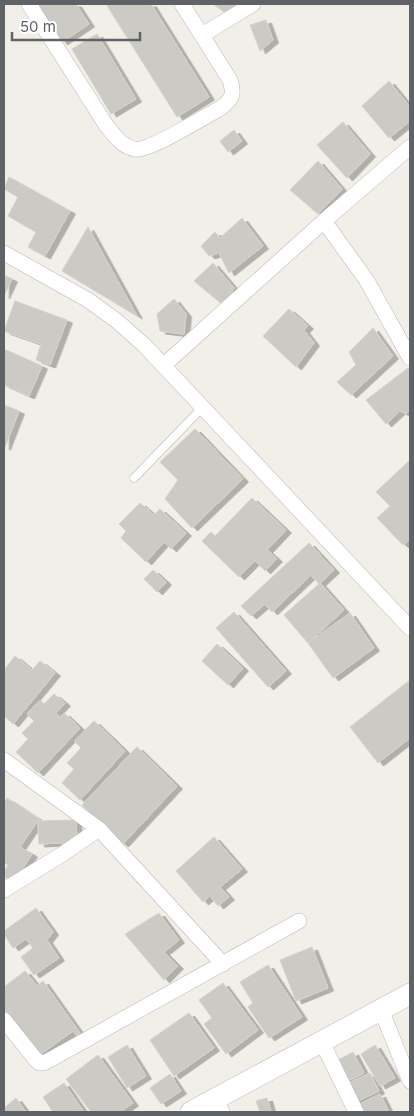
<svg xmlns="http://www.w3.org/2000/svg" width="414" height="1116" font-family="Inter,sans-serif">
	<style>
		.building { fill: #cccac5; stroke: #d6d1c6; filter: url(#shadow) }
		.lines { fill: none; stroke-linecap: round; stroke-linejoin: round }
		.service-casing { stroke: #b5b8bc; stroke-width: 9 }
		.minor-casing { stroke: #b5b8bc; stroke-width: 16 }
		.secondary-casing { stroke: #b6babf; stroke-width: 22 }
		.service { stroke: #fff; stroke-width: 8 }
		.minor { stroke: #fff; stroke-width: 15 }
		.secondary { stroke: #fff; stroke-width: 21 }
	</style>
	<defs>
		<filter id="shadow"><feDropShadow dx="5.5" dy="3" stdDeviation="0" flood-color="#0004"/></filter>
	</defs>
	<rect width="100%" height="100%" fill="#f1efe8"/>
	<path class="building" d="M37 4H76L89 24 62 42Z
		M106 4H151L209 97 177 117Z
		M213 4H244L227 14Z
		M266 20 273 40 260 51 250 25Z
		M97 34 136 99 111 114 72 49Z
		M389 81 410 107V121L389 138 362 106Z
		M343 122 370 154 347 178 317 145Z
		M234 130 242 141 228 152 220 141Z
		M318 161 342 189 318 214 290 190Z
		M9 177 70 211 45 256 28 247 36 232 8 216 18 197 4 189Z
		M242 218 263 246 229 273 219 253 209 256 201 246 215 232 220 238Z
		M88 227 137 316 62 271Z
		M213 263 234 288 223 305 194 281Z
		M4 275 12 279 4 296Z
		M174 299 186 314 184 334 160 331 157 314Z
		M15 301 67 320 50 365 36 360 41 344 4 331Z
		M289 309 308 326 304 330 314 343 296 367 263 336Z
		M373 328 393 356 351 395 337 382 356 365 349 352Z
		M4 349 42 366 29 396 4 385Z
		M408 368 410 370V410L406 414 400 411 386 424 366 400Z
		M4 405 19 411 5 447H4Z
		M195 429 243 479 192 528 165 499 178 480 160 462Z
		M410 460V539L403 545 377 518 390 506 376 492Z
		M252 498 286 530 267 550 277 559 265 571 255 561 239 577 202 541 211 532 215 536Z
		M140 503 154 515 160 509 186 533 171 549 164 542 146 562 121 538 126 531 119 524Z
		M309 543 334 570 319 584 311 575 272 612 265 604 251 616 241 606Z
		M153 570 166 582 157 592 144 579Z
		M320 583 344 610 308 643 284 615Z
		M234 612 286 671 268 687 216 628Z
		M350 613 374 648 333 678 308 643Z
		M217 644 243 668 228 685 202 661Z
		M15 656 32 670 40 661 55 673 13 724 4 716V670Z
		M410 680V738L378 763 350 727Z
		M54 694 65 703 56 713 60 717 64 713 80 728 38 773 16 752 28 739 22 733 34 721 27 714 40 700 44 704Z
		M94 721 125 751 80 800 62 783 74 769 67 763 81 748 74 741Z
		M137 747 177 786 123 844 82 805Z
		M7 798 39 819 20 847 32 854 13 883 4 876V872L8 865 4 862V804Z
		M76 820 77 842 39 844 38 821Z
		M214 837 242 869 220 887 229 897 218 906 210 896 203 902 176 871Z
		M36 908 53 932 47 940 59 958 34 975 21 957 33 948 26 939 13 948 4 934V931Z
		M159 913 179 940 164 952 178 966 164 980 125 934Z
		M312 947 328 988 296 1001 280 960Z
		M268 965 302 1017 269 1038 248 1007 253 1003 240 982Z
		M25 971 37 986 43 981 80 1033 77 1036 73 1031 38 1056 4 1009V987Z
		M223 983 258 1030 226 1054 204 1024 212 1018 199 1000Z
		M189 1013 214 1048 174 1076 150 1040Z
		M127 1045 146 1076 127 1088 108 1057Z
		M375 1045 395 1078 380 1086 361 1054Z
		M353 1052 364 1073 346 1082 336 1061Z
		M98 1055 133 1103 120 1112H91L66 1079Z
		M370 1073 379 1091 356 1102 347 1084Z
		M170 1074 181 1091 161 1104 150 1088Z
		M64 1083 84 1112H53L43 1097Z
		M380 1094 388 1110 383 1112H362L358 1105Z
		M16 1098 26 1112H4V1108Z
		M267 1098 271 1112H260L256 1101Z"/>
	<g class="lines">
		<g class="service-casing">
			<path id="service" d="M134 478 202 408"/>
		</g>
		<g class="minor-casing">
			<path id="minor" d="M29 4 106 125C114 135 121 146 135 149 148 152 204 117 219 109 232 100 235 95 230 80L182 4
				M202 35 253 4
				M324 221 367 281 410 358
				M4 253 88 300 117 321 144 345 410 628
				M164 365 324 221 410 147
				M4 760 99 829 223 964
				M4 890 61 855 99 829
				M381 1010 410 1081
				M4 1020 36 1060 40 1063 46 1062 299 921
				M322 1042 356 1112
				M216 1098 222 1112"/>
		</g>
		<g class="secondary-casing">
			<path id="secondary" d="M191 1112 410 994"/>
		</g>
		<use href="#service" class="service"/>
		<use href="#minor" class="minor"/>
		<use href="#secondary" class="secondary"/>
	</g>
	<rect width="414" height="1116" fill="none" stroke="#5f6368" stroke-width="10"/>
	<path d="M12 32v8h128v-8" fill="none" stroke="#5f6368" stroke-width="2.5"/>
	<text x="20" y="32" font-size="15" fill="#5f6368" stroke="#ffffff" stroke-width="4" paint-order="stroke">50 m</text>
</svg>
